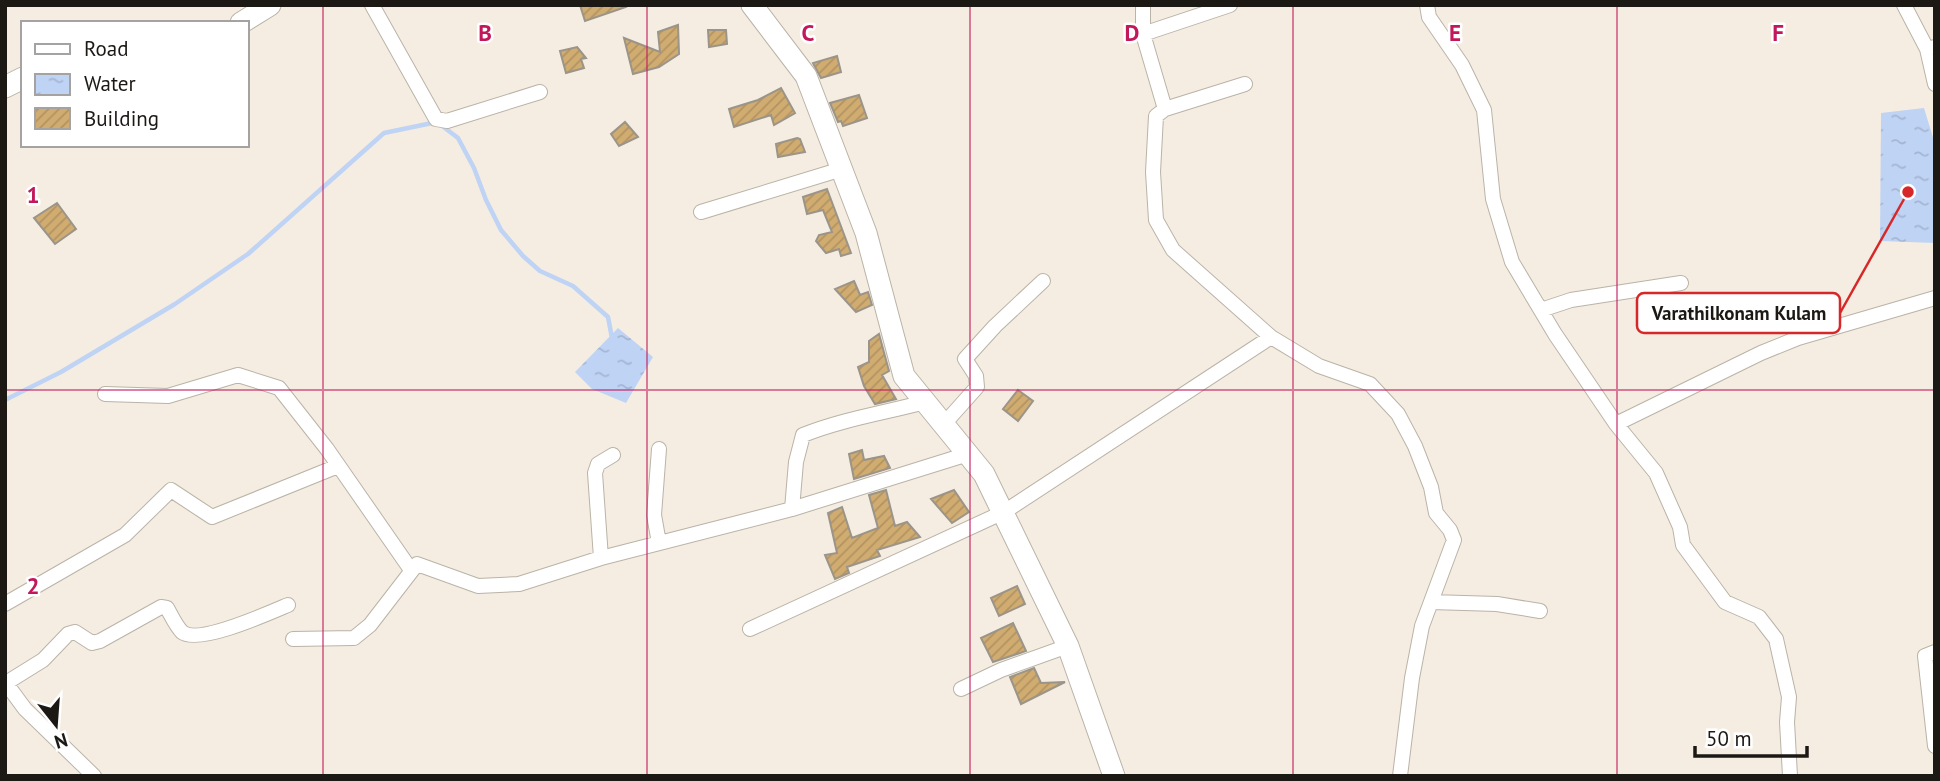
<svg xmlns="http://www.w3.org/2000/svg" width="1940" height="781" font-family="'PT Sans',sans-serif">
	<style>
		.water { fill: url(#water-ripples) }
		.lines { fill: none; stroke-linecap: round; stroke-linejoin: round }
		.stream { stroke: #bfd3f5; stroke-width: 4.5 }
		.building { fill: url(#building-hatch); stroke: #9b9488; stroke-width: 2 }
		.street-casing { stroke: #bab3a7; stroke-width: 16 }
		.secondary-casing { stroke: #bab3a7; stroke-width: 23 }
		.street { stroke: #fff; stroke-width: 14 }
		.secondary { stroke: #fff; stroke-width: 21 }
		.grid { fill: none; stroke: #c2185b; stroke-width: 2; stroke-opacity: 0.55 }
		.grid-label { font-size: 23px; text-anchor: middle; font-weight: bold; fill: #c2185b; stroke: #fff; stroke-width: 5; stroke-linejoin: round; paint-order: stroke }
		.leader { fill: none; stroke: #d62828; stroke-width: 2.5 }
		.callout-dot { fill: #d62828; stroke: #fff; stroke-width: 2.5 }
		.callout { fill: #fff; stroke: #d62828; stroke-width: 2.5 }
		.callout-label { font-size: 19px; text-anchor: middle; font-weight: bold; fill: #1c1915 }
	</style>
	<defs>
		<pattern id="water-ripples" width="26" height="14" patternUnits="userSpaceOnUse" patternTransform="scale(1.75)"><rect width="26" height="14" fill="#bfd3f5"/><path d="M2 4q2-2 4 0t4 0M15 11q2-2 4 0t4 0" fill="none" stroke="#a4b5d1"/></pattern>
		<pattern id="building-hatch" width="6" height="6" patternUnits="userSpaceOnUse" patternTransform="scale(1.75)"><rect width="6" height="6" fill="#d0ac71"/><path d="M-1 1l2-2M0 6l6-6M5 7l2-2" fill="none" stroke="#b29361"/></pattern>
	</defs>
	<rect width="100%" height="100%" fill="#f5ede1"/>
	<path class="water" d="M1924 108 1935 144V243L1880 241 1881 113Z
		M618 328 653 357 626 403 592 389 575 372Z"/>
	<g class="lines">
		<path class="stream" d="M5 400 61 372 175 304 248 254 384 133 437 122 458 138 474 168 486 200 501 230 523 256 540 271 573 286 608 317 612 338"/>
	</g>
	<path class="building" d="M580 5H625L626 7 585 21Z
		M678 25 679 54 659 67 633 74 624 38 660 52 658 32Z
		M708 30H726L727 44 709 47Z
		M577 47 586 58 581 59 584 68 566 73 560 51Z
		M837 56 841 72 821 78 813 63Z
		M781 88 795 113 774 125 771 115 734 127 729 109 758 100Z
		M859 95 867 118 843 126 841 121 838 122 830 103Z
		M625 122 638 137 619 146 611 134Z
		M797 138 800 139 805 152 778 157 776 144Z
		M827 189 851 253 841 256 839 249 826 253 816 241 819 235 832 232 823 210 807 214 803 197Z
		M57 203 76 229 55 244 34 218Z
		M854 281 860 295 868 292 872 305 856 312 835 289Z
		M879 334 889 371 882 375 896 399 875 404 864 386 858 367 869 362V341Z
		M1018 390 1033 401 1018 421 1003 409Z
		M862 450 864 460 884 456 890 468 854 479 849 454Z
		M886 490 895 526 907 522 920 537 877 550 880 556 847 567 849 573 835 579 825 555 837 553 828 513 842 507 852 538 878 528 869 495Z
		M954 490 969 512 952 523 931 499Z
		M1017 586 1025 604 999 616 991 598Z
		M1013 623 1026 651 993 662 981 638Z
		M1034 668 1041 683 1065 682 1021 704 1010 677Z"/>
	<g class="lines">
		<g class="street-casing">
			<path id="street" d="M372 5 436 119 447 121 540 92
				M1143 5V34L1165 109
				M1427 5 1429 17 1462 65 1484 110 1493 199 1512 262 1555 334 1616 424 1656 473 1680 527 1683 545 1725 602 1759 617 1776 639 1789 697 1787 722 1790 776
				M1904 5 1927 49 1935 47
				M1143 34 1230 5
				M1927 49 1935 84
				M1245 84 1165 109 1156 116 1153 172 1156 220 1173 250 1271 337 1319 366 1370 384 1398 414 1415 446 1431 487 1436 513 1450 530 1454 540 1422 626 1412 678 1400 776
				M701 212 842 169
				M1541 310 1571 300 1681 283
				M105 394 168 396 238 375 279 388 327 449 411 570
				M944 424 977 387 976 376 965 359 995 326 1043 281
				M1616 424 1761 353 1798 338 1935 298
				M659 449 654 515 659 543
				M792 509 968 454
				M601 558 595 473 598 464 613 455
				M1431 602 1497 604 1540 611
				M5 604 125 535 171 490 212 517 338 466
				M750 629 1004 512 1271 337
				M293 639 354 638 370 625 417 564 478 586 519 584 601 558 792 509 796 462 803 435C843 419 884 413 925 402
				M1935 652 1925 656 1935 746
				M5 682 25 709 94 776
				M6 683 43 660 68 634 75 632 92 643 100 641 161 607 167 608C171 615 176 626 182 632 198 645 269 613 288 605
				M961 689 1001 670 1068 646"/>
		</g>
		<g class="secondary-casing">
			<path id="secondary" d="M752 5 806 76 866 233 904 376 984 474 1068 646 1114 776
				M241 23 270 5
				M5 87 23 78"/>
		</g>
		<use href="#street" class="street"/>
		<use href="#secondary" class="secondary"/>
	</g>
	<path class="grid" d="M323 5V776M647 5V776M970 5V776M1293 5V776M1617 5V776M5 390H1935"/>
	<g class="grid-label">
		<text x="485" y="41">B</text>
		<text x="808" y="41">C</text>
		<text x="1132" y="41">D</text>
		<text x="1455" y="41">E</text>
		<text x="1778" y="41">F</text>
		<text x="33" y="203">1</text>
		<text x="33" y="594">2</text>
	</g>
	<path class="leader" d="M1908 192L1840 313"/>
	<circle class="callout-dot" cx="1908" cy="192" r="7"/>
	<rect class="callout" x="1637" y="293" width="203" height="40" rx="7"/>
	<g class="callout-label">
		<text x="1739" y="320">Varathilkonam Kulam</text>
	</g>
	<rect width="1940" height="781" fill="none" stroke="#1c1915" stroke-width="14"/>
	<rect x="21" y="21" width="228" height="126" fill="#ffffff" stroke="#a4a3a1" stroke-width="2"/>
	<rect x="35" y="44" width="35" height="10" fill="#ffffff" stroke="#a4a3a1" stroke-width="2"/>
	<text x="84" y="56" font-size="21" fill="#1c1915">Road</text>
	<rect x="35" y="74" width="35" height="21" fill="url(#water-ripples)" stroke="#a4a3a1" stroke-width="2"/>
	<text x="84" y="91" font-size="21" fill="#1c1915">Water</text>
	<rect x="35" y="108" width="35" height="21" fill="url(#building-hatch)" stroke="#a4a3a1" stroke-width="2"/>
	<text x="84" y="126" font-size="21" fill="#1c1915">Building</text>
	<g transform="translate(56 725) rotate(163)" stroke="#ffffff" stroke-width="5" paint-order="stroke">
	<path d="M0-5L12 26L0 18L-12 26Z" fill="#1c1915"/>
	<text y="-10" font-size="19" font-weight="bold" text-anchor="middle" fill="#1c1915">N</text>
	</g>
	<path d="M1695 746v10h112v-10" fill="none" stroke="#1c1915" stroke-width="3.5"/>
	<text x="1706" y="746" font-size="21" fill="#1c1915" stroke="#ffffff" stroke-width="5" paint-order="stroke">50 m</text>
</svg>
